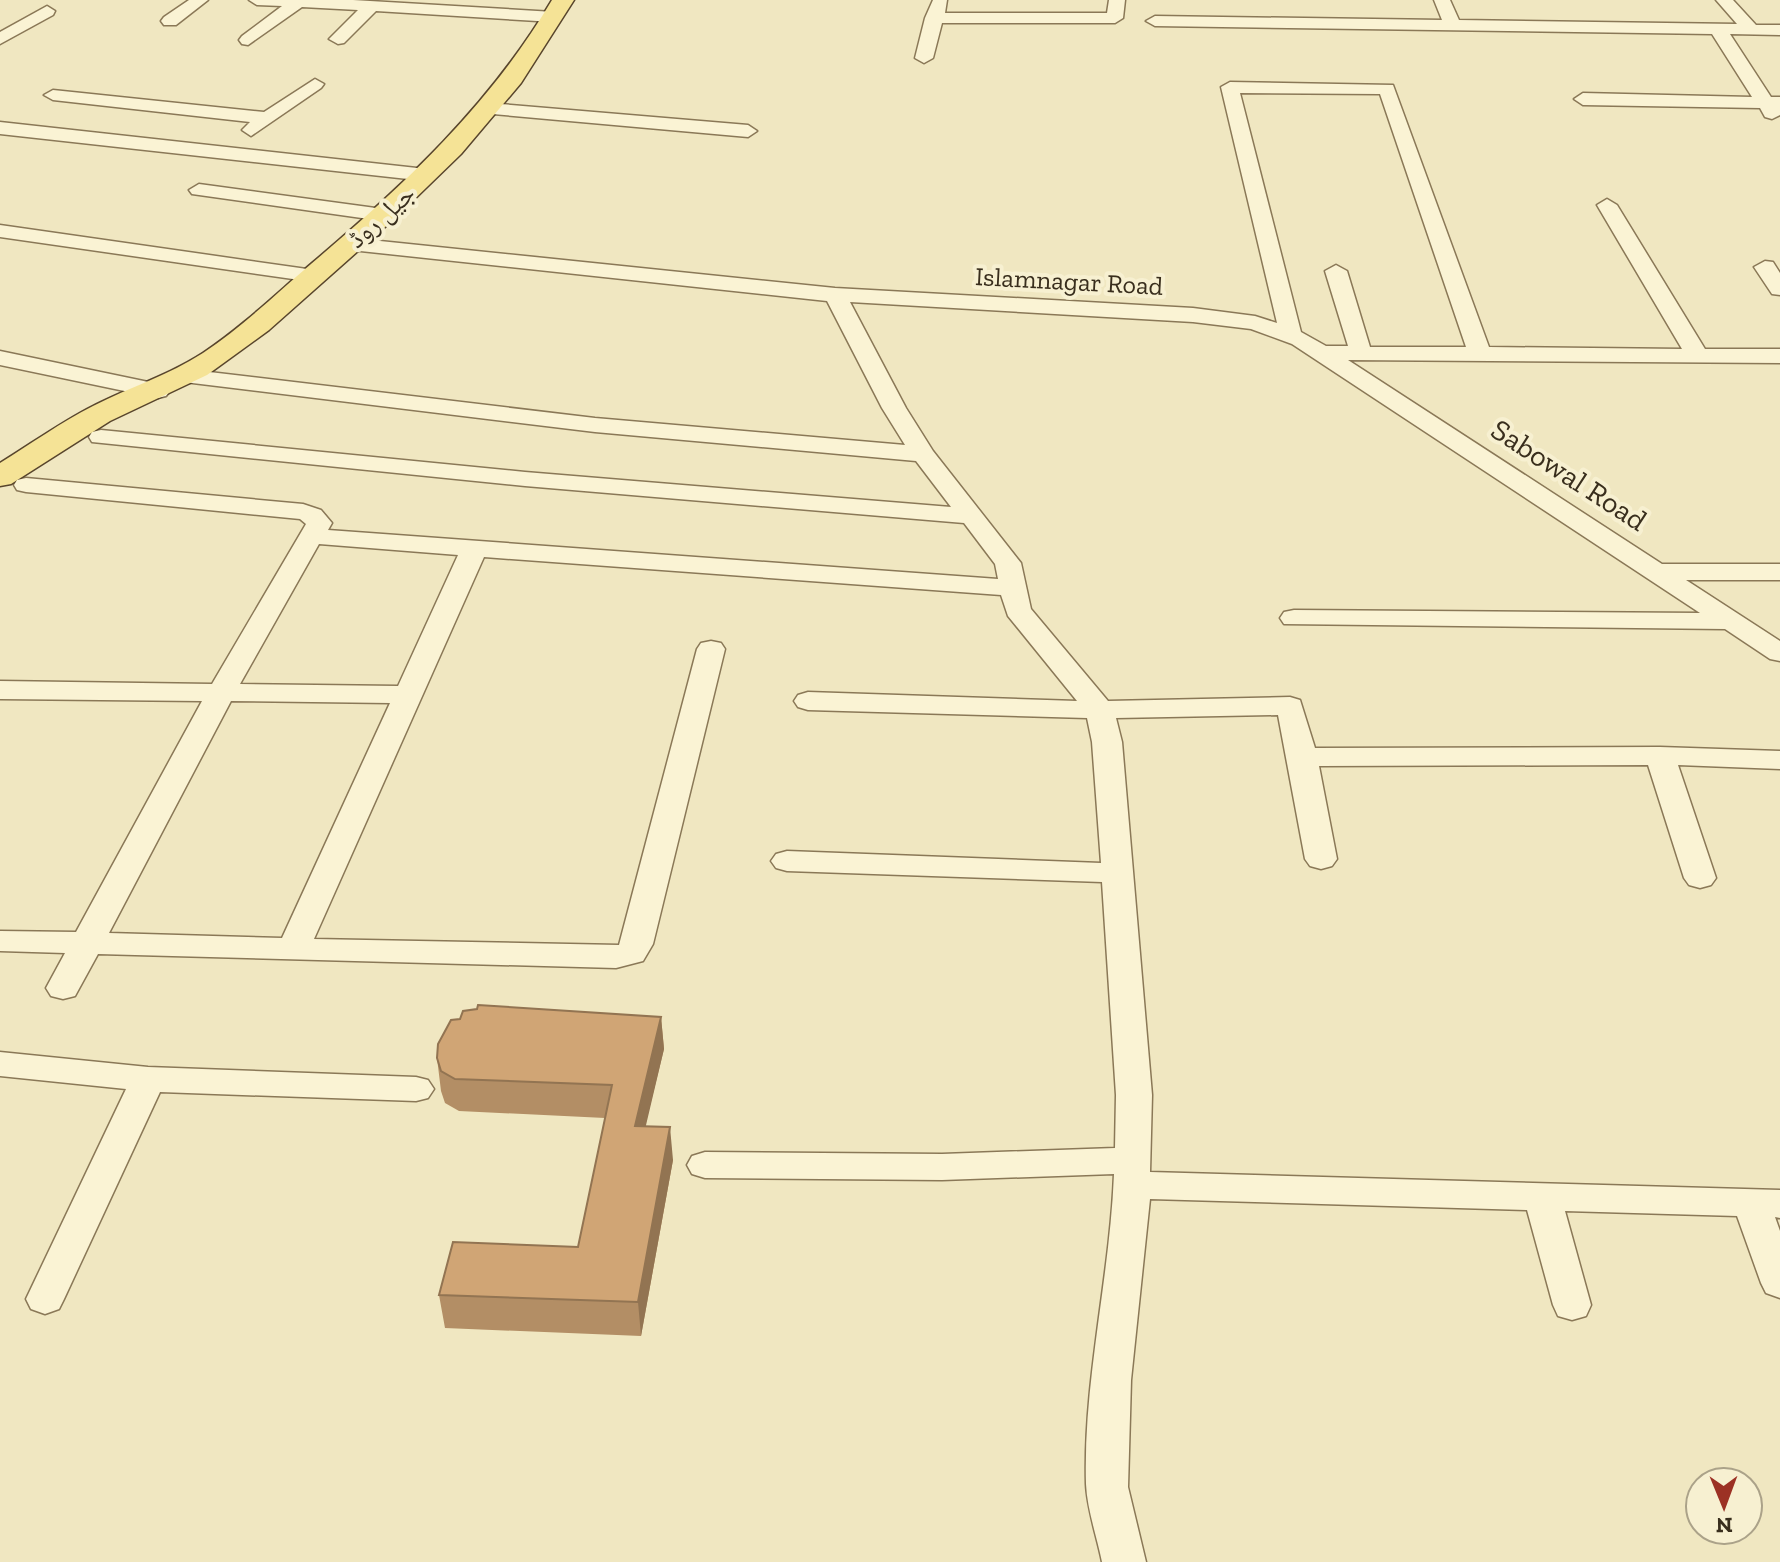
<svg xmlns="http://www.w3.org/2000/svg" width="1780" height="1562" font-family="'Zilla Slab','Noto Naskh Arabic',serif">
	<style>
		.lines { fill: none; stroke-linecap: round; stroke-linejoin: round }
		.minor-casing { stroke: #8a7857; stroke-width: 3 }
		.major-casing { stroke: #58452c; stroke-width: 3 }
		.minor { fill: #faf3d4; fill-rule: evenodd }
		.major { fill: #f5e396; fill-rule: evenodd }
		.wall { fill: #b38e65 }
		.shaded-wall { fill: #927452 }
		.building { fill: #d0a575; stroke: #927452; stroke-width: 2 }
		.labels { text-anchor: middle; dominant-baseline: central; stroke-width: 8; stroke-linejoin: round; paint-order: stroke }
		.far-street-label { font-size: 26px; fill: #392e1d; stroke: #f7f0d1 }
		.street-label { font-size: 30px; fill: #392e1d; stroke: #f7f0d1 }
	</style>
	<rect width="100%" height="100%" fill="#f0e7c1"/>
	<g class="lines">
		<g class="minor-casing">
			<path id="minor" d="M189 0H208L176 25H164L161 21 164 17Z
				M249 0H353L554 12 562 17 554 22 376 11 344 43 338 44 329 39 358 10 302 7 248 45 242 44 239 40 242 36 282 6 257 5Z
				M933 0H947L945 13H1107L1109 0H1125L1123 18 1115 23H942L933 58 924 63 915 58 925 18Z
				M1434 0H1450L1459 20 1737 24 1716 0H1733L1756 25H1780V35L1730 34 1771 97H1780V115L1772 119 1765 117 1760 108 1583 105 1574 99 1583 93 1752 97 1712 34 1155 26 1146 21 1155 16 1442 20Z
				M47 6 55 11 53 15 0 44V32Z
				M315 79 324 84 321 88 251 136 242 130 250 122 53 100 44 95 53 90 264 112Z
				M1230 82 1393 85 1489 347 1682 349 1597 205 1607 199 1617 205 1705 349H1780V363L1348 360 1662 564H1780V580H1686L1780 641V661L1770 659 1725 629 1284 624 1280 618 1284 612 1294 610 1700 613 1292 344 1251 329 1193 322 850 302 906 408 933 451 1021 563 1031 609 1108 701 1290 697 1300 700 1315 748 1660 747 1780 751V769L1678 765 1716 878 1711 885 1700 888 1689 885 1684 878 1648 765 1319 766 1337 859 1332 866 1321 869 1310 866 1305 859 1278 715 1116 718 1122 742 1152 1095 1150 1172 1780 1190V1218L1775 1217 1780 1231V1298L1766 1293 1761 1283 1737 1216 1565 1211 1591 1305 1586 1316 1572 1320 1558 1316 1553 1305 1527 1210 1150 1199 1131 1380 1128 1487 1146 1562H1102C1097 1537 1087 1509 1086 1484 1083 1380 1110 1278 1114 1174L942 1180 705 1178 692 1174 687 1165 692 1156 705 1152 942 1154 1115 1148 1116 1095 1102 882 787 871 776 868 771 861 776 854 787 851 1101 863 1092 742 1087 718 808 710 798 707 794 701 798 695 808 692 1077 701 1008 616 1001 595 484 557 314 939 619 945 697 649 701 643 711 641 721 643 725 649 653 944 643 961 616 968 98 954 75 996 63 999 51 996 46 988 65 953 0 951V931L76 932 202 701 0 699V681L212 684 306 524 300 519 26 492 17 490 14 485 17 480 26 478 303 504 321 510 332 523 328 530 998 579 995 564 964 523 525 486 92 442 89 437 92 432 101 430 525 472 951 507 916 461 595 432 176 381 172 376 176 371 184 369 595 418 905 445 882 408 827 301 351 250 341 244 344 240 351 238 835 288 1193 308 1255 316 1277 323 1221 87ZM1240 93 1380 94 1466 347H1370L1347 271 1336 265 1325 271 1348 346H1326L1301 332ZM319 544 458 555 398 686 240 684ZM231 701 390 703 282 938 109 933Z
				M488 103 748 125 757 131 748 137 481 113 479 109Z
				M0 122 426 169 436 175 426 181 0 134Z
				M199 184 383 209 393 215 383 221 192 194 189 190Z
				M0 225 314 270 325 276 314 282 0 237Z
				M1765 261 1773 262 1780 273V295L1772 294 1754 267Z
				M0 351 158 384 166 386 170 391 166 396 158 398 0 365Z
				M0 1052 148 1067 416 1077 428 1080 434 1089 428 1098 416 1101 160 1092 64 1299 59 1309 45 1314 31 1309 26 1299 126 1089 0 1076Z"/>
		</g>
		<g class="major-casing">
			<path id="major" d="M552 0H574L521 83 461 154 394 219 269 330 207 375 110 421 11 484 0 486V463C31 444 61 422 93 406 130 387 169 375 203 353 242 327 276 294 311 264 404 185 490 105 552 0Z"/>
		</g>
		<use href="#minor" class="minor"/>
		<use href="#major" class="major"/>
	</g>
	<path class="wall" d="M661 1017 664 1049 645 1126 673 1160 641 1336 445 1328 439 1295 578 1247 605 1118 459 1111 445 1103 441 1091 437 1058Z"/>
	<path class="shaded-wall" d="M661 1017 664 1049 638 1159 635 1126Z
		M670 1127 673 1160 641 1336 638 1302Z"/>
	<path class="building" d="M478 1005 661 1017 635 1126 670 1127 638 1302 439 1295 453 1242 578 1247 612 1085 455 1079 441 1071 437 1058 438 1044 451 1020 460 1019 463 1011 477 1009Z"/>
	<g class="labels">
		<g class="far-street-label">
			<text transform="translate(381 216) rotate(-42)">جیل روڈ</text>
			<text transform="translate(1069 281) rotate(3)">Islamnagar Road</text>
		</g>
		<g class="street-label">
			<text transform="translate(1569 475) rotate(33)">Sabowal Road</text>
		</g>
	</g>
	<g transform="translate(1724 1506) rotate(179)"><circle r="38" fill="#f7f0d1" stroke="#aba289" stroke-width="2"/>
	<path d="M0-6L14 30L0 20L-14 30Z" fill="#9c3124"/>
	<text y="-12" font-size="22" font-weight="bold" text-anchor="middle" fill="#392e1d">N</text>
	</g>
</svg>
